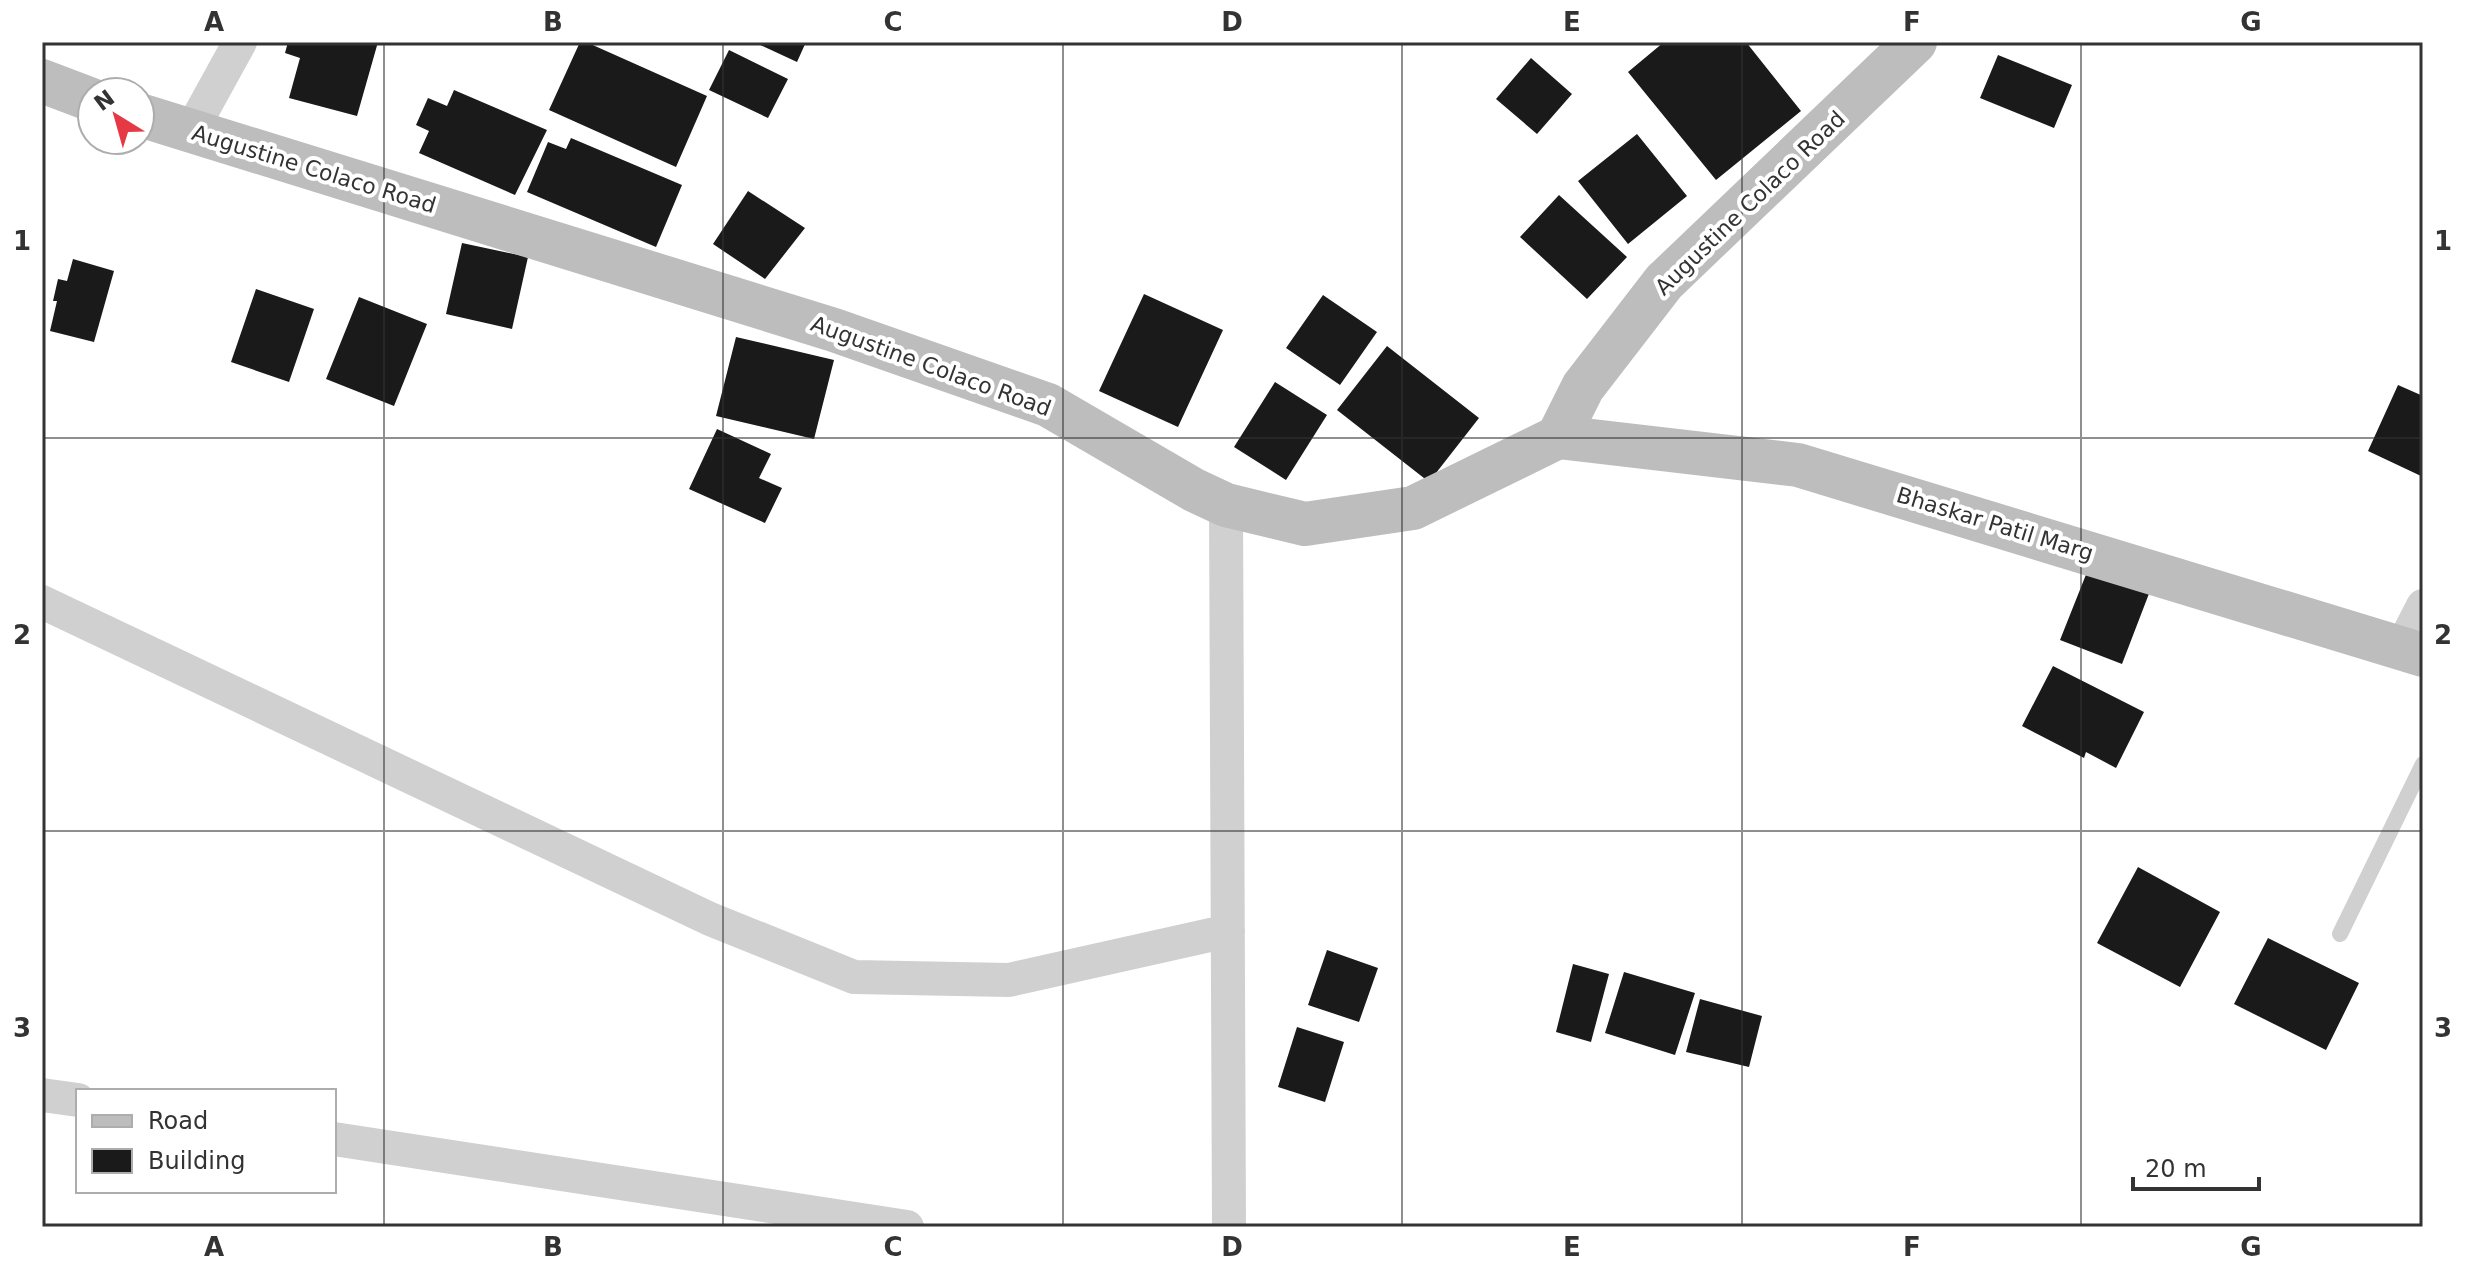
<svg xmlns="http://www.w3.org/2000/svg" width="2465" height="1269" font-family="'DejaVu Sans',sans-serif">
	<style>
		.building { fill: #1a1a1a }
		.lines { fill: none; stroke-linecap: round; stroke-linejoin: round }
		.lane { stroke: #d0d0d0; stroke-width: 16 }
		.street { stroke: #d0d0d0; stroke-width: 34 }
		.secondary { stroke: #bdbdbd; stroke-width: 44 }
		.grid { fill: none; stroke: #333; stroke-width: 2; stroke-opacity: 0.55 }
		.labels { text-anchor: middle; dominant-baseline: central; stroke-width: 8; stroke-linejoin: round; paint-order: stroke }
		.street-label { font-size: 22px; fill: #333; stroke: #fff }
		.neatline { fill: none; stroke: #333; stroke-width: 3 }
		.grid-label { font-size: 26px; text-anchor: middle; font-weight: bold; fill: #333 }
	</style>
	<rect width="100%" height="100%" fill="#fff"/>
	<path class="building" d="M288 42H378L357 116 289 98 300 58 285 53Z
		M580 42H586L707 96 676 167 549 110Z
		M754 42H806L797 62Z
		M1664 42H1746L1801 111 1716 180 1628 72Z
		M729 50 788 79 768 118 709 90Z
		M1998 55 2072 85 2054 128 1980 98Z
		M1531 58 1572 94 1537 134 1496 99Z
		M454 90 547 130 515 195 419 153 429 131 416 125 428 98 447 106Z
		M1637 134 1687 196 1628 244 1578 181Z
		M571 138 682 185 656 247 527 192 548 142 566 149Z
		M748 191 805 228 765 279 713 244Z
		M1559 195 1627 257 1587 299 1520 237Z
		M462 243 528 257 512 329 446 314Z
		M73 259 114 271 94 342 50 331 57 301H53L58 279 67 281Z
		M256 289 314 309 289 382 231 362Z
		M1144 294 1223 330 1178 427 1099 391Z
		M1323 295 1377 332 1340 385 1286 348Z
		M359 297 427 324 394 406 326 379Z
		M736 337 834 360 814 439 716 416Z
		M1387 346 1479 418 1429 482 1337 410Z
		M1275 382 1327 415 1286 480 1234 447Z
		M2398 385 2423 396 2421 476 2368 451Z
		M717 429 771 454 759 478 782 488 765 523 689 489Z
		M2089 567 2150 591 2122 664 2060 640Z
		M2053 666 2144 712 2116 768 2086 752 2084 758 2022 726Z
		M2138 867 2220 912 2180 987 2097 943Z
		M2268 938 2359 983 2326 1050 2234 1004Z
		M1327 950 1378 968 1359 1022 1308 1005Z
		M1573 964 1609 974 1591 1042 1556 1032Z
		M1624 972 1695 993 1675 1055 1605 1033Z
		M1700 999 1762 1016 1749 1067 1686 1052Z
		M1297 1027 1344 1042 1325 1102 1278 1087Z"/>
	<g class="lines">
		<path class="lane" d="M2340 934 2423 764"/>
		<path class="street" d="M191 131 240 42
			M1226 505 1229 1227
			M42 602 710 919 854 977 1009 980 1228 931
			M2402 647 2423 606
			M42 1095 78 1100
			M334 1139 907 1227"/>
		<path class="secondary" d="M42 81 92 100
			M140 115 834 330 1048 405 1194 490 1226 505 1305 524 1413 508 1558 437 1583 387 1664 282 1915 42
			M1558 437 1798 465 2423 655"/>
	</g>
	<path class="grid" d="M384 42V1227M723 42V1227M1063 42V1227M1402 42V1227M1742 42V1227M2081 42V1227M42 438H2423M42 831H2423"/>
	<g class="labels">
		<g class="street-label">
			<text transform="translate(314 169) rotate(17)">Augustine Colaco Road</text>
			<text transform="translate(1750 203) rotate(-44)">Augustine Colaco Road</text>
			<text transform="translate(931 366) rotate(20)">Augustine Colaco Road</text>
			<text transform="translate(1995 524) rotate(17)">Bhaskar Patil Marg</text>
		</g>
	</g>
	<rect width="2465" height="1269" fill="none" stroke="#ffffff" stroke-width="88"/>
	<rect x="76" y="1089" width="260" height="104" fill="#ffffff" stroke="#adadad" stroke-width="2"/>
	<rect x="92" y="1115" width="40" height="12" fill="#bdbdbd" stroke="#adadad" stroke-width="2"/>
	<text x="148" y="1129" font-size="24" fill="#333333">Road</text>
	<rect x="92" y="1149" width="40" height="24" fill="#1a1a1a" stroke="#adadad" stroke-width="2"/>
	<text x="148" y="1169" font-size="24" fill="#333333">Building</text>
	<g transform="translate(116 116) rotate(323)"><circle r="38" fill="#ffffff" stroke="#adadad" stroke-width="2"/>
	<path d="M0-6L14 30L0 20L-14 30Z" fill="#e63946"/>
	<text y="-12" font-size="22" font-weight="bold" text-anchor="middle" fill="#333333">N</text>
	</g>
	<path d="M2133 1177v12h126v-12" fill="none" stroke="#333333" stroke-width="4"/>
	<text x="2145" y="1177" font-size="24" fill="#333333" stroke="#ffffff" stroke-width="6" paint-order="stroke">20 m</text>
	<rect x="44" y="44" width="2377" height="1181" class="neatline"/>
	<g class="grid-label">
		<text x="214" y="31">A</text>
		<text x="553" y="31">B</text>
		<text x="893" y="31">C</text>
		<text x="1232" y="31">D</text>
		<text x="1572" y="31">E</text>
		<text x="1912" y="31">F</text>
		<text x="2251" y="31">G</text>
		<text x="22" y="250">1</text>
		<text x="2443" y="250">1</text>
		<text x="22" y="644">2</text>
		<text x="2443" y="644">2</text>
		<text x="22" y="1037">3</text>
		<text x="2443" y="1037">3</text>
		<text x="214" y="1256">A</text>
		<text x="553" y="1256">B</text>
		<text x="893" y="1256">C</text>
		<text x="1232" y="1256">D</text>
		<text x="1572" y="1256">E</text>
		<text x="1912" y="1256">F</text>
		<text x="2251" y="1256">G</text>
	</g>
</svg>
